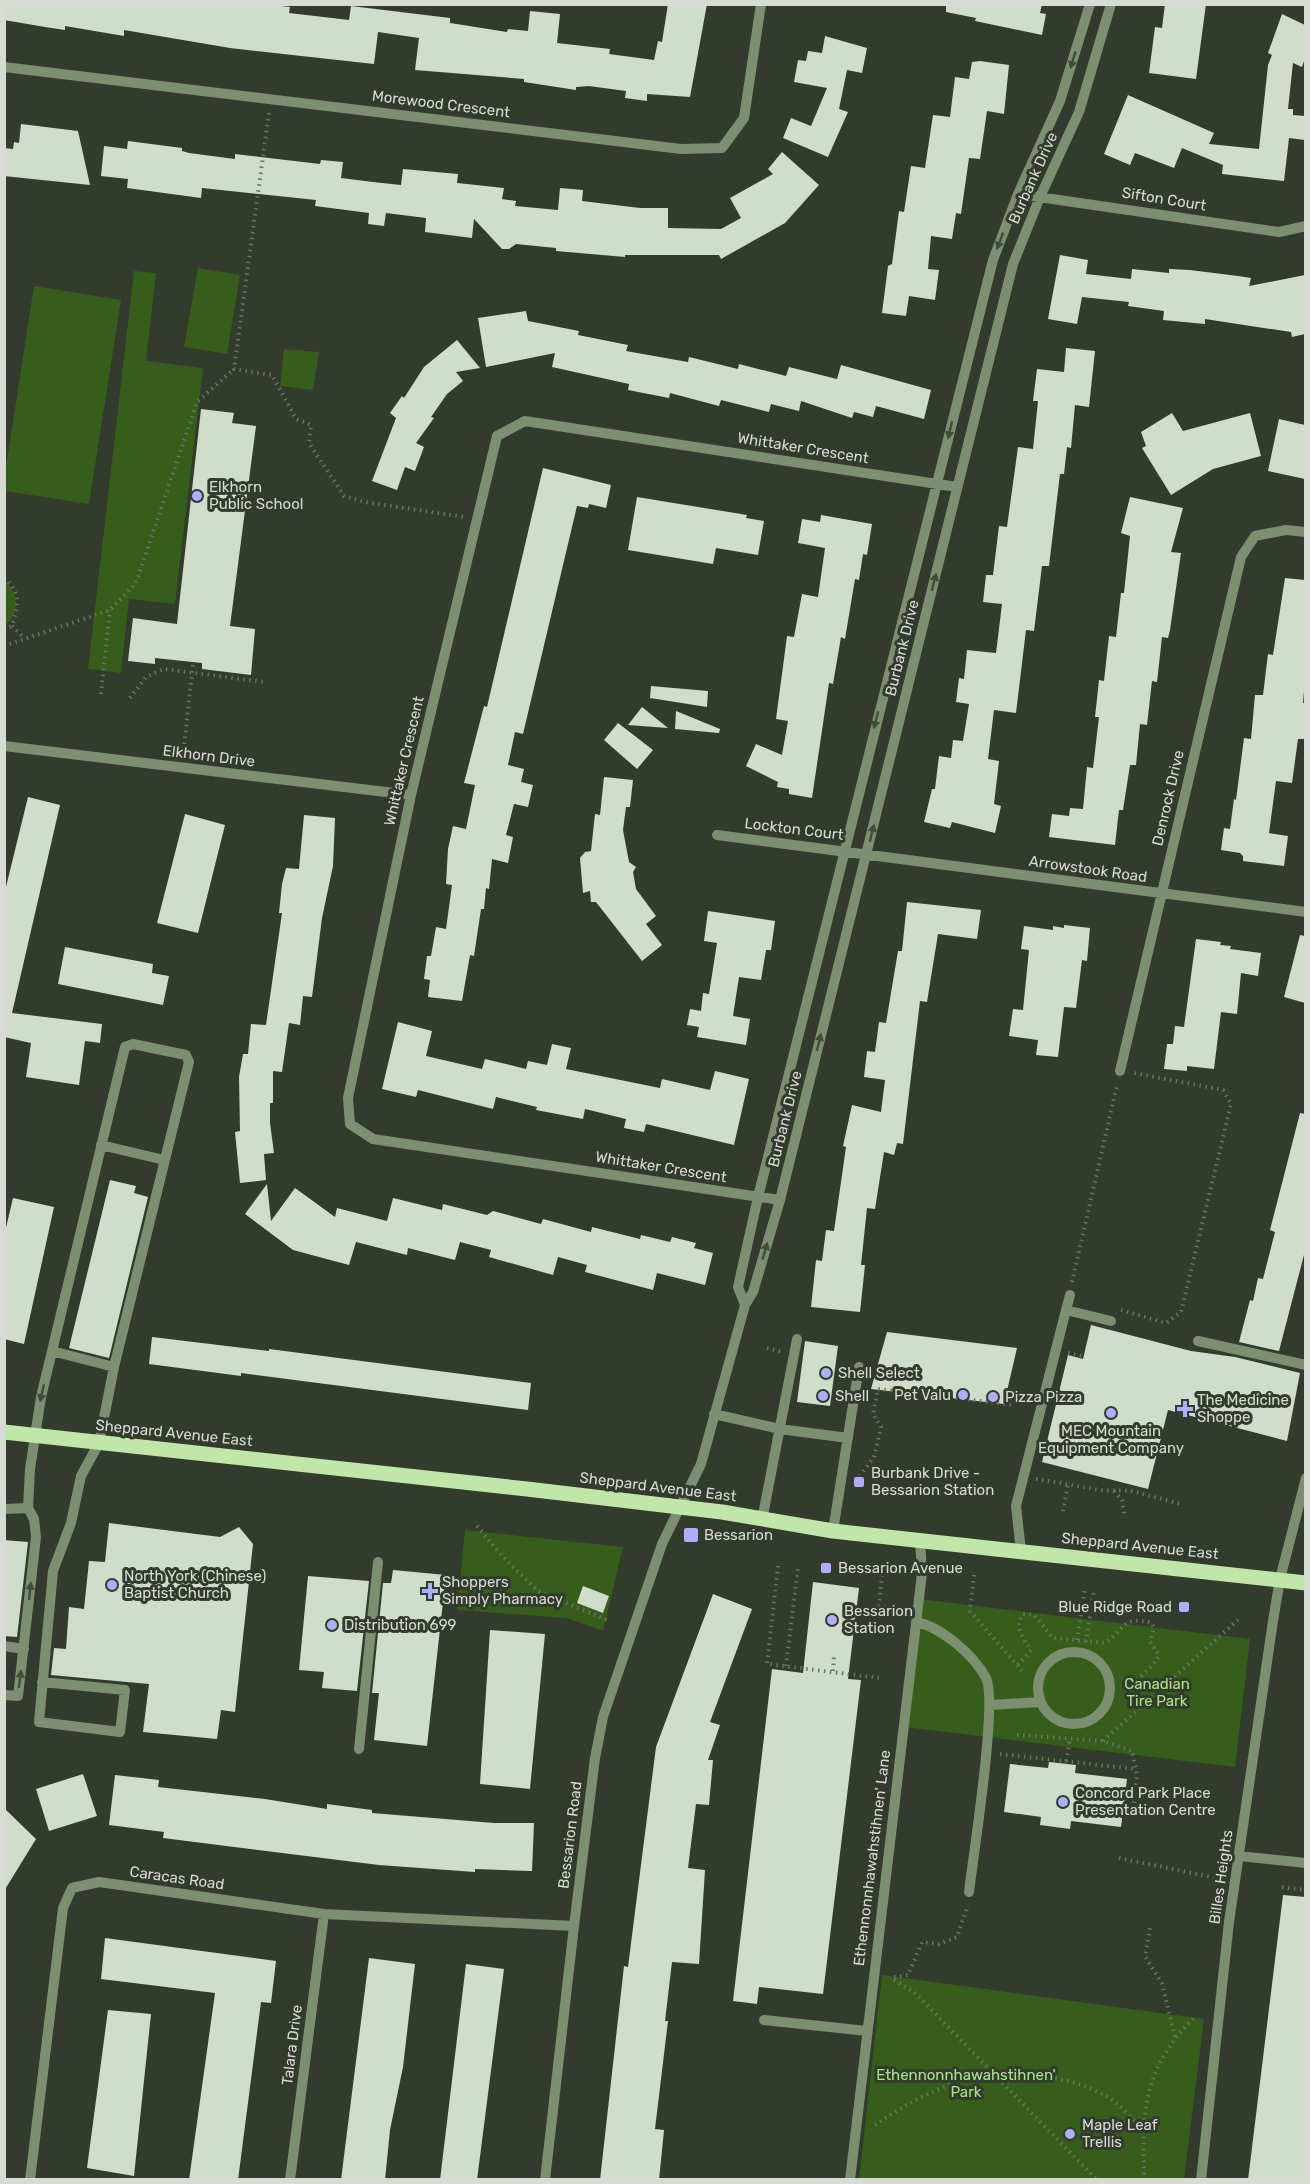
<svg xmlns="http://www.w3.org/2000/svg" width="1310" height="2184" font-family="Rubik,sans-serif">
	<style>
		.green { fill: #375d1a }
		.building { fill: #d1ddcb }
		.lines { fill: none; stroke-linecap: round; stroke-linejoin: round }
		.path { stroke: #6a7266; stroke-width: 4; stroke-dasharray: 1.5 4.5; stroke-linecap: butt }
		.minor { stroke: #7c9071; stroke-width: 10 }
		.major { stroke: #c0e7a8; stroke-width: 15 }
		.oneway { fill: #414c3b }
		.poi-dot { fill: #afaefa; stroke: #323b2d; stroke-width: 2 }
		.labels { text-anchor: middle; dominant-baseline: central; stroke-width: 6; stroke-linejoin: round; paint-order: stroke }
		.street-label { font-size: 15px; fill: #d6dbd3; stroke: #323b2d }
		.poi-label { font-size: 15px; fill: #d6dbd3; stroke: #323b2d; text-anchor: start }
		.park-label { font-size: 15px; fill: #a9e483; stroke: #323b2d }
	</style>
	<rect width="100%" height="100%" fill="#323b2d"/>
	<path class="green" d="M198 268 240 275 227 354 184 347Z
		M134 271 156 273 146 361 203 368 175 604 129 599 121 673 88 669Z
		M34 286 121 300 89 504 5 491V473Z
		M284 349 319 352 313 390 280 386Z
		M5 580C18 592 21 613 5 625Z
		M465 1530 623 1547 603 1631 567 1618 457 1610Z
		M920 1599 1250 1639 1235 1767 905 1727Z
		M882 1975 1204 2019 1184 2179H859Z"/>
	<path class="building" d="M4 4H264L290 7 289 13 349 20 351 6 450 18V23L507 32 508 29 528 31 530 11 560 14 557 43 610 49 609 54 654 60 658 41 662 42 668 4H707L690 97 647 94V101L625 98 626 91 589 86 576 87V90L524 82V79L415 70 419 38 378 32 374 64 230 48 124 30V36L65 26V30L45 27 4 20Z
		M946 4H1042L1040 13 1046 14 1042 35 975 21 976 18 946 12Z
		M1165 4H1206L1196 79 1149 73 1155 27 1162 28Z
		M1282 14 1305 25V58L1302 67 1293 63 1288 109H1293V115L1305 116V140L1289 138 1284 181 1222 174 1223 165 1182 148 1174 168 1135 153 1130 165 1104 154 1128 95 1214 133 1209 144 1259 149 1268 65 1272 55 1268 53Z
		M825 36 867 48 862 73 847 70 839 109 848 112 828 157 783 138 791 118 811 126 827 88 794 82 798 60 806 61 808 51 822 53Z
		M980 61 1009 65 1004 114 987 111 980 159 969 158 961 214 956 213 952 239 931 236 928 269 939 270 935 300 909 296 906 316 882 313 888 266 892 264 899 211 904 212 911 166 925 168 933 115 950 117 955 77 969 79 972 62Z
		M21 124 78 131 90 185 4 176V148L13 149 14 142 19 143Z
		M128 141 182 148V151L189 153 235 159V154L320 164 321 160 343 162 341 178 373 182 401 185 403 169 458 174 457 183 504 188 502 199 516 201 515 206 558 210 560 188 583 190 582 201 640 208H668V228L721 229 741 218 730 198 773 174 768 169 782 152 819 185 785 223 721 259 719 255H625V257L556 251V248L516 244 509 249H502L474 219 472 238 425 232 426 218 386 213 384 226 368 224 369 213 315 206 316 200 202 188 201 198 127 188 128 179 101 176 104 146 127 149Z
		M1060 255 1088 260 1086 274 1131 279 1132 269 1169 273V269L1190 270 1238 276 1251 278 1249 286 1305 275V334L1292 337 1291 332 1205 319V324L1163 320 1164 311 1128 306 1129 302 1082 297 1077 324 1048 319Z
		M526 311 528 321 579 331 578 335 628 345 626 351 688 362 689 357 738 369 739 364 786 376 789 367 837 379 841 365 931 390 924 419 876 406 873 417 854 412 852 418 801 401 799 411 771 404 769 412 721 400 719 406 670 393 669 398 628 390 629 384 552 367 555 353 486 367 478 318Z
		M457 340 480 368 456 372 463 381 447 394 431 417 434 418 416 443 424 447 415 471 405 467 397 490 372 481 396 418 390 413 402 396 404 398 424 367Z
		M1066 348 1095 351 1089 407 1075 405 1071 448 1067 447 1064 474H1060L1049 566H1042L1034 631 1026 630 1016 713 994 710 988 759 999 761 994 804 1001 806 995 833 952 822 950 828 924 822 932 789H935L939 756 951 758 953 740 963 741 969 704 956 702 959 678 964 679 967 650 996 653 1002 604 983 602 986 575H993L999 526 1007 527 1018 447 1033 449 1038 401H1033L1037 369 1064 372Z
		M201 409 234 413 232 423 256 426 230 626 255 629 251 675 202 669V663L155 658V664L128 661 133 618 177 624Z
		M1172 413 1183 431 1250 413 1261 456 1213 469 1171 495 1142 448 1146 446 1141 432Z
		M1279 419 1305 425V479L1268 471Z
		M543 468 611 485 606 508 589 504 588 508 577 506 523 734 515 732 508 765 524 769 521 782 533 785 528 807 514 804 506 835 513 837 508 863 492 859 489 889 486 888 484 909H481L474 956 470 955 462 1001 428 997 430 980 424 979 427 956H431L436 927 446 929 452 885 446 884 448 849 453 826 466 829 475 785 464 783 484 706 487 707Z
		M637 497 747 515 746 518 764 521 758 555 716 548 713 564 628 550Z
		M1130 497 1183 508 1171 552 1181 553 1170 630 1168 638 1162 637 1157 682 1152 681 1147 725 1140 724 1136 765H1130L1123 810H1119L1115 845 1049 837 1052 814 1069 816 1070 808 1083 809 1087 767 1093 768 1099 717H1095L1099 680 1104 681 1109 636 1116 637 1121 593H1124L1130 536 1121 533Z
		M821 515 872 524 867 555 863 554 859 580 855 579 845 639 841 637 833 684 829 683 812 798 789 794V789L777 787 778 782 746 766 756 744 782 755 788 721 776 719 787 636 794 637 802 594 818 597 825 548 798 543 802 519 820 522Z
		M1285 578 1305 580V679L1303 703H1305V729L1304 739H1298L1292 783 1276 781 1269 833 1288 836 1284 866 1243 861V856L1240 853 1221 850 1224 828 1230 829 1234 799 1236 800 1244 738 1251 739 1255 695H1263L1268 654 1273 655Z
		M651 686 708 691 707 707 650 698Z
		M642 707 668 728 628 725Z
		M676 711 720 729 719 733 675 729Z
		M618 723 653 750 637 769 604 740Z
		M604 777 633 780 630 807H626L623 830 629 862 636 867 633 872 636 889 656 916 646 924 662 945 642 961 596 902H591L590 891 583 893 580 858 585 852 591 851 595 814 600 815Z
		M28 797 60 805 12 1013 102 1024 100 1043 85 1041 79 1085 26 1077 31 1043 4 1037V895Z
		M185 814 225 825 198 933 157 923Z
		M304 815 335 818 333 866 322 918 312 997 303 996 300 1025 289 1023 282 1072 273 1071V1103H270V1123L274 1153 264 1154 266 1180 240 1183 235 1132 240 1131 239 1077 243 1054H248L251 1024 266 1025 282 913H279L282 884 286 868 299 869Z
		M907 902 981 910 977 939 938 934 927 1002 920 1001 903 1144 897 1143 894 1155 884 1152 875 1209 867 1208 861 1265H865L860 1312 811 1307 816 1260 822 1261 826 1230 834 1231 846 1147 843 1146 852 1105 881 1112 885 1080 864 1077 867 1051 875 1052 879 1022 886 1023 898 951H902Z
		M708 911 775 921 771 950H766L761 980 739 977 733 1016 750 1019 746 1045 697 1037 699 1027 687 1025 690 1009 701 1011 703 993 709 994 717 943 704 941Z
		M1064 925 1090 928 1087 961 1082 960 1076 1008 1064 1007 1058 1057 1036 1055 1038 1040 1009 1036 1013 1009 1023 1010 1029 950 1021 949 1024 926 1053 930V926L1064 928Z
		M1300 935 1305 936V1003L1284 997Z
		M1196 939 1221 942 1220 945 1231 946 1230 949 1261 953 1258 976 1241 973 1237 1014 1221 1012 1214 1069 1187 1066V1071L1164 1069 1167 1044H1173L1175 1026 1184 1027Z
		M65 947 153 964 152 973 169 976 163 1005 58 984Z
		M398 1022 432 1031 426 1056 482 1069 485 1059 526 1069 528 1061 547 1065 552 1044 571 1048 566 1069 660 1088 662 1079 710 1090 715 1071 749 1079 734 1145 646 1124 644 1132 624 1128 626 1119 585 1109 583 1119 536 1110 537 1107 496 1097 493 1109 418 1090 416 1097 382 1089Z
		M1300 1113 1305 1114V1251L1279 1351 1239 1342 1250 1300 1253 1301 1258 1278 1263 1279 1275 1232 1270 1230Z
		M110 1180 136 1186 134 1193 148 1197 109 1358 69 1348Z
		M267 1184 271 1221 295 1188 335 1217 337 1208 387 1221 393 1198 442 1210 443 1204 487 1215 493 1211 541 1224 543 1219 591 1232 592 1227 640 1239 641 1235 670 1242 672 1237 696 1243 694 1248 713 1253 705 1285 657 1273 653 1290 585 1272 587 1265 558 1257 553 1275 489 1257 491 1250 460 1242 455 1260 408 1248 407 1255 356 1242 349 1265 293 1250 245 1214Z
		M13 1198 54 1207 24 1344 4 1339V1236Z
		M1091 1325 1191 1351 1235 1357 1300 1373 1287 1441 1168 1410 1148 1489 1042 1462 1068 1355 1083 1359Z
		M887 1332 1017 1348 1004 1404 871 1389Z
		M152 1337 269 1351V1349L531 1383 528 1410 241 1373V1376L149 1364Z
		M805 1341 838 1346 830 1406 797 1402Z
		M109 1523 220 1537 239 1527 253 1544 235 1712 221 1710 217 1739 143 1732 149 1684 51 1675 54 1648 66 1649 69 1607 84 1609 89 1561 105 1562Z
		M4 1540 28 1542 17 1637 4 1636Z
		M393 1570 446 1575 427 1746 374 1740 379 1693H372L383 1583H391Z
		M308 1576 369 1581 357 1691 322 1688 324 1672 299 1670Z
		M813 1582 859 1588 848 1679 861 1680 823 1994 759 1987 757 2004 733 2001 772 1669 803 1673Z
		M583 1586 609 1596 603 1613 577 1603Z
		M713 1594 752 1609 710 1722 720 1725 708 1760H713L709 1805 696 1804 688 1868 705 1870 699 1964 672 1962 665 2021H668L655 2129 664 2130 659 2180H600L624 1966 628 1967 656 1747Z
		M490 1630 545 1634 530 1789 480 1784Z
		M1049 1762 1076 1765 1075 1773 1127 1779 1121 1827 1071 1821 1070 1829 1040 1825 1041 1817 1004 1812 1010 1764 1048 1768Z
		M83 1774 97 1816 49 1831 36 1789Z
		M115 1775 159 1780 158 1787 265 1799 327 1809V1804L372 1810V1813L494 1823H534L532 1871 475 1869V1872L379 1865 163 1838 164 1832 109 1825Z
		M4 1808 36 1839 4 1891Z
		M1283 1895 1305 1897V2180H1248Z
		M105 1938 276 1961 271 2003 261 2002 238 2180H189L215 1993 101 1979Z
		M369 1958 415 1964 403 2067 390 2130 385 2180H341Z
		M466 1964 504 1969 477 2180H440Z
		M108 2010 151 2014 134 2176 87 2168Z"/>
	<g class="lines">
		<path class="path" d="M269 113 234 369 272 375 296 419 311 425 309 443 344 496 364 502 465 517
			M4 578C22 593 18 605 12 626L4 630
			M12 626 24 638
			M4 646 110 610 136 583 197 402 234 369
			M101 694 110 610
			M130 698 146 677 164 669 264 682
			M183 756 193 664
			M1072 1282 1117 1085
			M1121 1310 1166 1323 1181 1312 1231 1104 1223 1090 1134 1073
			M767 1348 782 1352
			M1068 1353 1082 1356
			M1036 1479 1100 1490 1131 1491 1181 1504
			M856 1481 874 1457 881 1427 873 1414 878 1389 1015 1405
			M1114 1491 1122 1500 1125 1518
			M1063 1511 1068 1484
			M477 1526 503 1557 538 1591 607 1620
			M778 1566 767 1664 879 1678
			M882 1575 879 1606 888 1607 887 1613
			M974 1575 970 1611 1023 1672
			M1077 1640 1085 1589
			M1086 1642 1094 1590
			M1018 1665 1031 1650C1023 1638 1014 1628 1023 1614L1034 1615 1053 1638 1105 1643C1126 1629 1122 1615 1152 1623L1154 1628 1150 1642 1159 1655C1152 1670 1136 1676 1132 1691L1142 1705
			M786 1666 798 1568
			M833 1671 834 1657
			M1017 1735 1103 1741 1132 1751 1137 1774 1133 1811
			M1103 1741 1240 1618
			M1000 1754 1136 1769
			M1066 1761 1070 1739
			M1119 1858 1221 1879
			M1282 1887 1306 1890
			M1150 1928 1145 1956 1162 1984 1175 2037
			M894 1977 908 1975 922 1942 939 1944 957 1937 968 1905
			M894 1980 914 1992 1097 2180
			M875 2125C897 2110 919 2097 944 2087 993 2068 1059 2070 1106 2096 1120 2104 1132 2118 1143 2130
			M1142 2180 1144 2173C1142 2108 1145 2066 1194 2018"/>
		<path class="minor" d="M4 67 681 149 722 148 744 118 761 4
			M1018 194 1279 232 1306 226
			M4 746 411 795
			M717 835 1306 912
			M1120 1071 1241 557 1255 536 1286 530 1306 532
			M101 1145 164 1160
			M780 1200 373 1139 350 1124 348 1098 411 795 497 436 525 421 957 487
			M745 1305 738 1287 758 1197 993 260 1018 194 1060 101 1090 4
			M1066 1310 1070 1295
			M1198 1341 1306 1365
			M52 1351 114 1367
			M714 1414 780 1429 848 1438
			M4 1509 28 1508
			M762 1520 797 1339
			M833 1531 859 1367
			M1021 1551 1016 1506 1066 1310 1111 1321
			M916 1622C941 1627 974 1655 986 1678 998 1701 973 1857 969 1892
			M4 1646 24 1649
			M1038 1688a36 36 0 1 1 72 0a36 36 0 1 1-72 0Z
			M4 1695 18 1696 36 1537 34 1519 28 1508 30 1469 41 1397 125 1047 133 1044 186 1055 189 1062 114 1367 99 1443 81 1476 71 1523 53 1571 39 1722 120 1732 125 1690 42 1682
			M990 1705 1040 1702
			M359 1749 378 1562
			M1239 1856 1306 1863
			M764 2020 867 2031
			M30 2180 63 1908 72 1888 99 1882 324 1914 574 1926
			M290 2180 324 1914
			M545 2180 574 1926 595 1758 603 1717 662 1544 701 1464 745 1305 753 1292 780 1200 1013 264 1040 197 1079 112 1111 4
			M850 2180 922 1573 920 1540
			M1201 2180 1229 1922 1273 1621 1280 1579 1306 1478"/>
		<path class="major" d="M4 1432 527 1489 722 1512 833 1531 1306 1583"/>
	</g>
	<defs><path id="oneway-solid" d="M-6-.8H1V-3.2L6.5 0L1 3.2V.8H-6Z" transform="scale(1.5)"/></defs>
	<g class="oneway">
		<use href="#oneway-solid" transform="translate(1073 60) rotate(107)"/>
		<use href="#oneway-solid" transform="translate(1000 241) rotate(111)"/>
		<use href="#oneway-solid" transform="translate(950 430) rotate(103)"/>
		<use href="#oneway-solid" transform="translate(934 582) rotate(-76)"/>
		<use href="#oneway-solid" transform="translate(876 720) rotate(104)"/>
		<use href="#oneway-solid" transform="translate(872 833) rotate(-76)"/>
		<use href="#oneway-solid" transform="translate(819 1042) rotate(-76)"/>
		<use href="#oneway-solid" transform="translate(765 1251) rotate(-74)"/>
		<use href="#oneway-solid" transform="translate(42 1393) rotate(102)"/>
		<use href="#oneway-solid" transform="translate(30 1591) rotate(-84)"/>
		<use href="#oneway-solid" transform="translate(20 1679) rotate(-83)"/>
	</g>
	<g class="poi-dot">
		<circle cx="197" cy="496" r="6"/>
		<circle cx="826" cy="1373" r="6"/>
		<circle cx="963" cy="1395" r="6"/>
		<circle cx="823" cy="1396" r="6"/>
		<circle cx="993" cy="1397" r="6"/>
		<path d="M1182 1400h6v6h6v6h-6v6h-6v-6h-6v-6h6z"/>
		<circle cx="1111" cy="1413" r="6"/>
		<rect x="853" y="1476" width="12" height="12" rx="3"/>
		<rect x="683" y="1527" width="16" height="16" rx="3"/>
		<rect x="820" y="1562" width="12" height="12" rx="3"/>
		<circle cx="112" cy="1585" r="6"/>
		<path d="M427 1582h6v6h6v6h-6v6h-6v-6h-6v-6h6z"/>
		<rect x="1178" y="1601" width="12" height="12" rx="3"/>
		<circle cx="832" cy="1620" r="6"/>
		<circle cx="332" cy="1625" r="6"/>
		<circle cx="1063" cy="1802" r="6"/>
		<circle cx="1070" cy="2134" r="6"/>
	</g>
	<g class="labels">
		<g class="street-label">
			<text transform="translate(441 104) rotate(7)">Morewood Crescent</text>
			<text transform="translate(1033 178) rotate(-66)">Burbank Drive</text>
			<text transform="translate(1164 199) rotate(9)">Sifton Court</text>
			<text transform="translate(803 448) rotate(9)">Whittaker Crescent</text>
			<text transform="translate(902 648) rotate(-76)">Burbank Drive</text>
			<text transform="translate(209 756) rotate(7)">Elkhorn Drive</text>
			<text transform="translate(404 761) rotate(-77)">Whittaker Crescent</text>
			<text transform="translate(1168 798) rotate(-77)">Denrock Drive</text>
			<text transform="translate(794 829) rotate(7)">Lockton Court</text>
			<text transform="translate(1088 869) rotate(8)">Arrowstook Road</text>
			<text transform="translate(785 1119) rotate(-76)">Burbank Drive</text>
			<text transform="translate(661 1167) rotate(9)">Whittaker Crescent</text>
			<text transform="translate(174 1433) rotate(6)">Sheppard Avenue East</text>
			<text transform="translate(658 1487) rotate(7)">Sheppard Avenue East</text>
			<text transform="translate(1140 1546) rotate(6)">Sheppard Avenue East</text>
			<text transform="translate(570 1835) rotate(-83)">Bessarion Road</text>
			<text transform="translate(872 1858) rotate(-83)">Ethennonnhawahstihnen' Lane</text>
			<text transform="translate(1221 1877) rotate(-82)">Billes Heights</text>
			<text transform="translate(177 1878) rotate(8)">Caracas Road</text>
			<text transform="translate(292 2045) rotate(-83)">Talara Drive</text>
		</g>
		<g class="poi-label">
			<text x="209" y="487">Elkhorn<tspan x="209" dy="17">Public School</tspan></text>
			<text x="838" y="1373">Shell Select</text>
			<text x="951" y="1395" text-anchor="end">Pet Valu</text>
			<text x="835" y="1396">Shell</text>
			<text x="1005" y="1397">Pizza Pizza</text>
			<text x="1197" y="1400">The Medicine<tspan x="1197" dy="17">Shoppe</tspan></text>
			<text x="1111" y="1431" text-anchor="middle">MEC Mountain<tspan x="1111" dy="17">Equipment Company</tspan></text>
			<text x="871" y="1473">Burbank Drive -<tspan x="871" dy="17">Bessarion Station</tspan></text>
			<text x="704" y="1535">Bessarion</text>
			<text x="838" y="1568">Bessarion Avenue</text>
			<text x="124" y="1576">North York (Chinese)<tspan x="124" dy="17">Baptist Church</tspan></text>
			<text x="442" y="1582">Shoppers<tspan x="442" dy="17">Simply Pharmacy</tspan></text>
			<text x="1172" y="1607" text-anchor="end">Blue Ridge Road</text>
			<text x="844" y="1611">Bessarion<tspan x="844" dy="17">Station</tspan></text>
			<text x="344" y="1625">Distribution 699</text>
			<text x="1075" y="1793">Concord Park Place<tspan x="1075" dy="17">Presentation Centre</tspan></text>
			<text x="1082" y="2125">Maple Leaf<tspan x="1082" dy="17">Trellis</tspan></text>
		</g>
		<g class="park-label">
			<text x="1157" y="1684">Canadian<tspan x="1157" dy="17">Tire Park</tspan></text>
			<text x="966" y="2075">Ethennonnhawahstihnen'<tspan x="966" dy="17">Park</tspan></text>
		</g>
	</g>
	<rect width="1310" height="2184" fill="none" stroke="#d6dbd3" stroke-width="12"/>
</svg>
